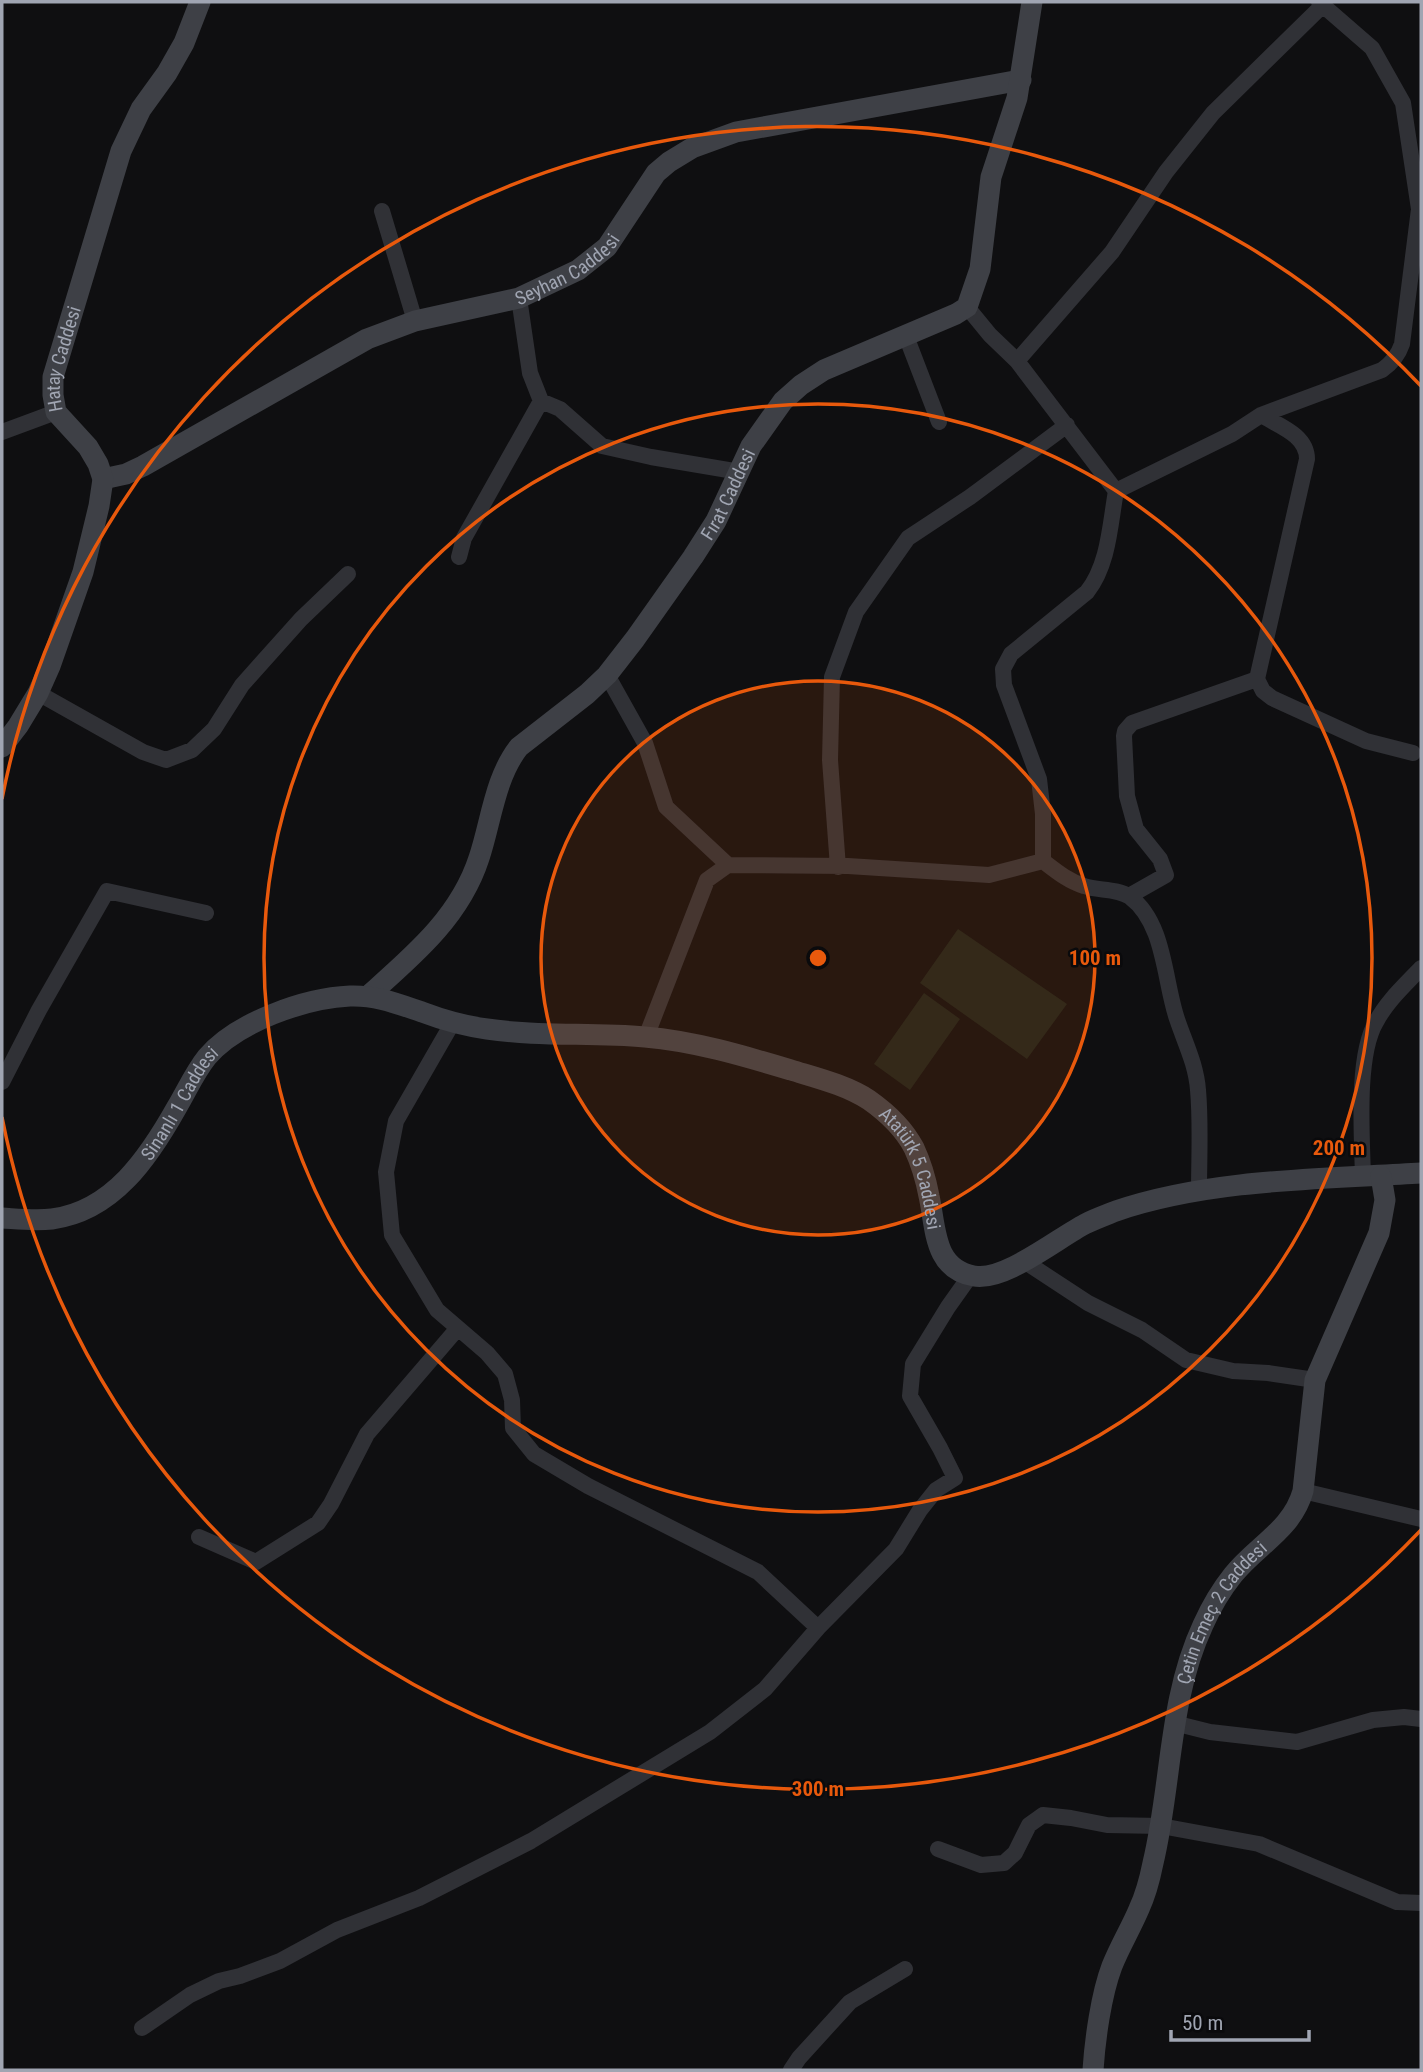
<svg xmlns="http://www.w3.org/2000/svg" width="1423" height="2072" font-family="'Roboto Condensed',sans-serif">
	<style>
		.green { fill: #1c231c }
		.lines { fill: none; stroke-linecap: round; stroke-linejoin: round }
		.street { stroke: #303136; stroke-width: 16 }
		.secondary { stroke: #3e4046; stroke-width: 21 }
		.ring { fill: none; stroke: #e8590c; stroke-width: 3.5 }
		.labels { text-anchor: middle; dominant-baseline: central; stroke-width: 5; stroke-linejoin: round; paint-order: stroke }
		.street-label { font-size: 19px; fill: #a0a5b2; stroke: #0a0a0c }
		.centre { fill: #e8590c; stroke: #0a0a0c; stroke-width: 3.5 }
		.ring-label { font-size: 21px; text-anchor: middle; font-weight: bold; fill: #e8590c; stroke: #0a0a0c; stroke-width: 5; stroke-linejoin: round; paint-order: stroke }
	</style>
	<rect width="100%" height="100%" fill="#0f0f11"/>
	<path class="green" d="M958 929 1067 1004 1027 1059 920 983Z
		M924 993 960 1019 910 1090 874 1064Z"/>
	<g class="lines">
		<path class="street" d="M382 211 415 321
			M519 298 530 373 541 401 560 409 602 446 651 457 740 472
			M967 307 990 335 1017 361 1116 491C1110 524 1109 564 1087 592L1011 654 1003 669 1004 685 1039 779 1043 814V861
			M906 336 939 422
			M1017 361 1112 252 1166 172 1213 113 1323 5
			M2 432 56 412
			M1116 491 1232 434 1261 415 1382 370C1392 363 1398 356 1402 344L1419 209 1403 103 1372 48 1319 2
			M459 557 464 538 541 401
			M607 675 645 743 666 807 728 865
			M1257 679 1307 459C1307 435 1279 426 1261 415
			M38 693 143 752 166 760 192 750 214 729 242 685 301 619 348 574
			M838 867 830 760 832 677 856 612 908 538 970 497 1067 425
			M1129 896 1166 875 1160 859 1136 829 1127 796 1124 736 1125 731 1132 723 1257 679 1263 691 1272 698 1366 741 1413 753
			M453 1022 396 1121 386 1172 392 1235 437 1310 487 1353 505 1374 512 1400 513 1428 534 1454 588 1486 758 1572 818 1628
			M646 1037 707 880 728 865 848 866 989 875 1043 861C1056 871 1068 881 1084 886 1098 891 1117 888 1130 897 1165 923 1164 981 1177 1019 1185 1043 1196 1064 1198 1090 1201 1123 1199 1158 1199 1191
			M2 1082 39 1010 107 891 206 913
			M1363 1177C1362 1136 1356 1056 1376 1022 1387 1001 1405 985 1421 968
			M1024 1261 1088 1303 1142 1330 1186 1360 1233 1371 1268 1373 1315 1380
			M1303 1491 1421 1519
			M199 1537 256 1562 318 1523 331 1504 367 1434 458 1328
			M1174 1723 1210 1732 1297 1742 1373 1720 1404 1717 1421 1719
			M938 1849 981 1865 1004 1863 1015 1853 1029 1825 1043 1815 1071 1818 1107 1825 1161 1826 1259 1844 1397 1902 1421 1903
			M142 2028 190 1995 219 1981 240 1976 280 1961 337 1930 419 1898 531 1841 710 1732 765 1689 818 1628 896 1549 920 1510 936 1490 955 1478 940 1448 910 1396 913 1364 948 1307 970 1276
			M791 2070 799 2058 850 2002 905 1969"/>
		<g class="secondary">
			<path id="s1" d="M103 479 126 474 143 466 367 339 415 321 519 298 578 270 607 247 656 173 669 162 692 148 736 132 1021 80"/>
			<path id="s2" d="M2 747 18 726 38 693 50 666 83 572 99 506 103 479 98 464 88 447 56 412 53 395V377L121 151 141 109 167 73 184 43 200 2"/>
			<path id="s3" d="M368 996C413 956 460 917 479 858 491 822 495 777 519 747L587 694 607 675 635 639 693 557 716 521 751 446 783 401 801 385 824 370 956 314 967 307 980 269 991 177 1017 98 1032 2"/>
			<path id="s4" d="M2 1218C18 1219 35 1221 52 1219 113 1211 149 1157 177 1107 187 1090 195 1072 207 1057 237 1022 305 998 350 996 376 995 398 1004 422 1012 443 1020 465 1026 487 1029 539 1037 592 1032 645 1037 694 1041 744 1056 791 1070 817 1078 846 1085 869 1100 886 1112 904 1129 914 1148 921 1163 926 1180 929 1196 936 1227 933 1269 974 1276 1004 1282 1058 1238 1085 1224 1095 1219 1106 1215 1116 1211 1210 1179 1322 1179 1421 1173"/>
			<path id="s5" d="M1093 2070C1095 2040 1101 1995 1112 1966 1120 1946 1131 1928 1139 1909 1146 1894 1150 1878 1153 1863 1172 1784 1168 1700 1203 1625 1211 1607 1221 1590 1233 1575 1257 1545 1292 1530 1303 1491L1315 1380 1379 1233 1385 1200 1381 1176"/>
		</g>
	</g>
	<circle cx="818" cy="958" r="277" fill="#e8590c" fill-opacity=".12"/>
	<g class="ring">
		<circle cx="818" cy="958" r="277"/>
		<circle cx="818" cy="958" r="554"/>
		<path d="M1421 1530A831 831 0 0 1 2 1117M2 799A831 831 0 0 1 1421 386"/>
	</g>
	<g class="labels">
		<g class="street-label">
			<text stroke="none"><textPath href="#s1" startOffset="514">Seyhan Caddesi</textPath></text>
			<text stroke="none"><textPath href="#s2" startOffset="427">Hatay Caddesi</textPath></text>
			<text stroke="none"><textPath href="#s3" startOffset="630">Fırat Caddesi</textPath></text>
			<text stroke="none"><textPath href="#s4" startOffset="229">Sinanlı 1 Caddesi</textPath></text>
			<text stroke="none"><textPath href="#s4" startOffset="1059">Atatürk 5 Caddesi</textPath></text>
			<text stroke="none"><textPath href="#s5" startOffset="481">Çetin Emeç 2 Caddesi</textPath></text>
		</g>
	</g>
	<circle cx="818" cy="958" r="10" class="centre"/>
	<g class="ring-label">
		<text x="1095" y="965">100 m</text>
		<text x="1339" y="1155">200 m</text>
		<text x="818" y="1796">300 m</text>
	</g>
	<rect width="1423" height="2072" fill="none" stroke="#a0a5b2" stroke-width="7"/>
	<path d="M1171 2030v10h138v-10" fill="none" stroke="#a0a5b2" stroke-width="3.5"/>
	<text x="1182" y="2030" font-size="21" fill="#a0a5b2" stroke="#0a0a0c" stroke-width="5" paint-order="stroke">50 m</text>
</svg>
